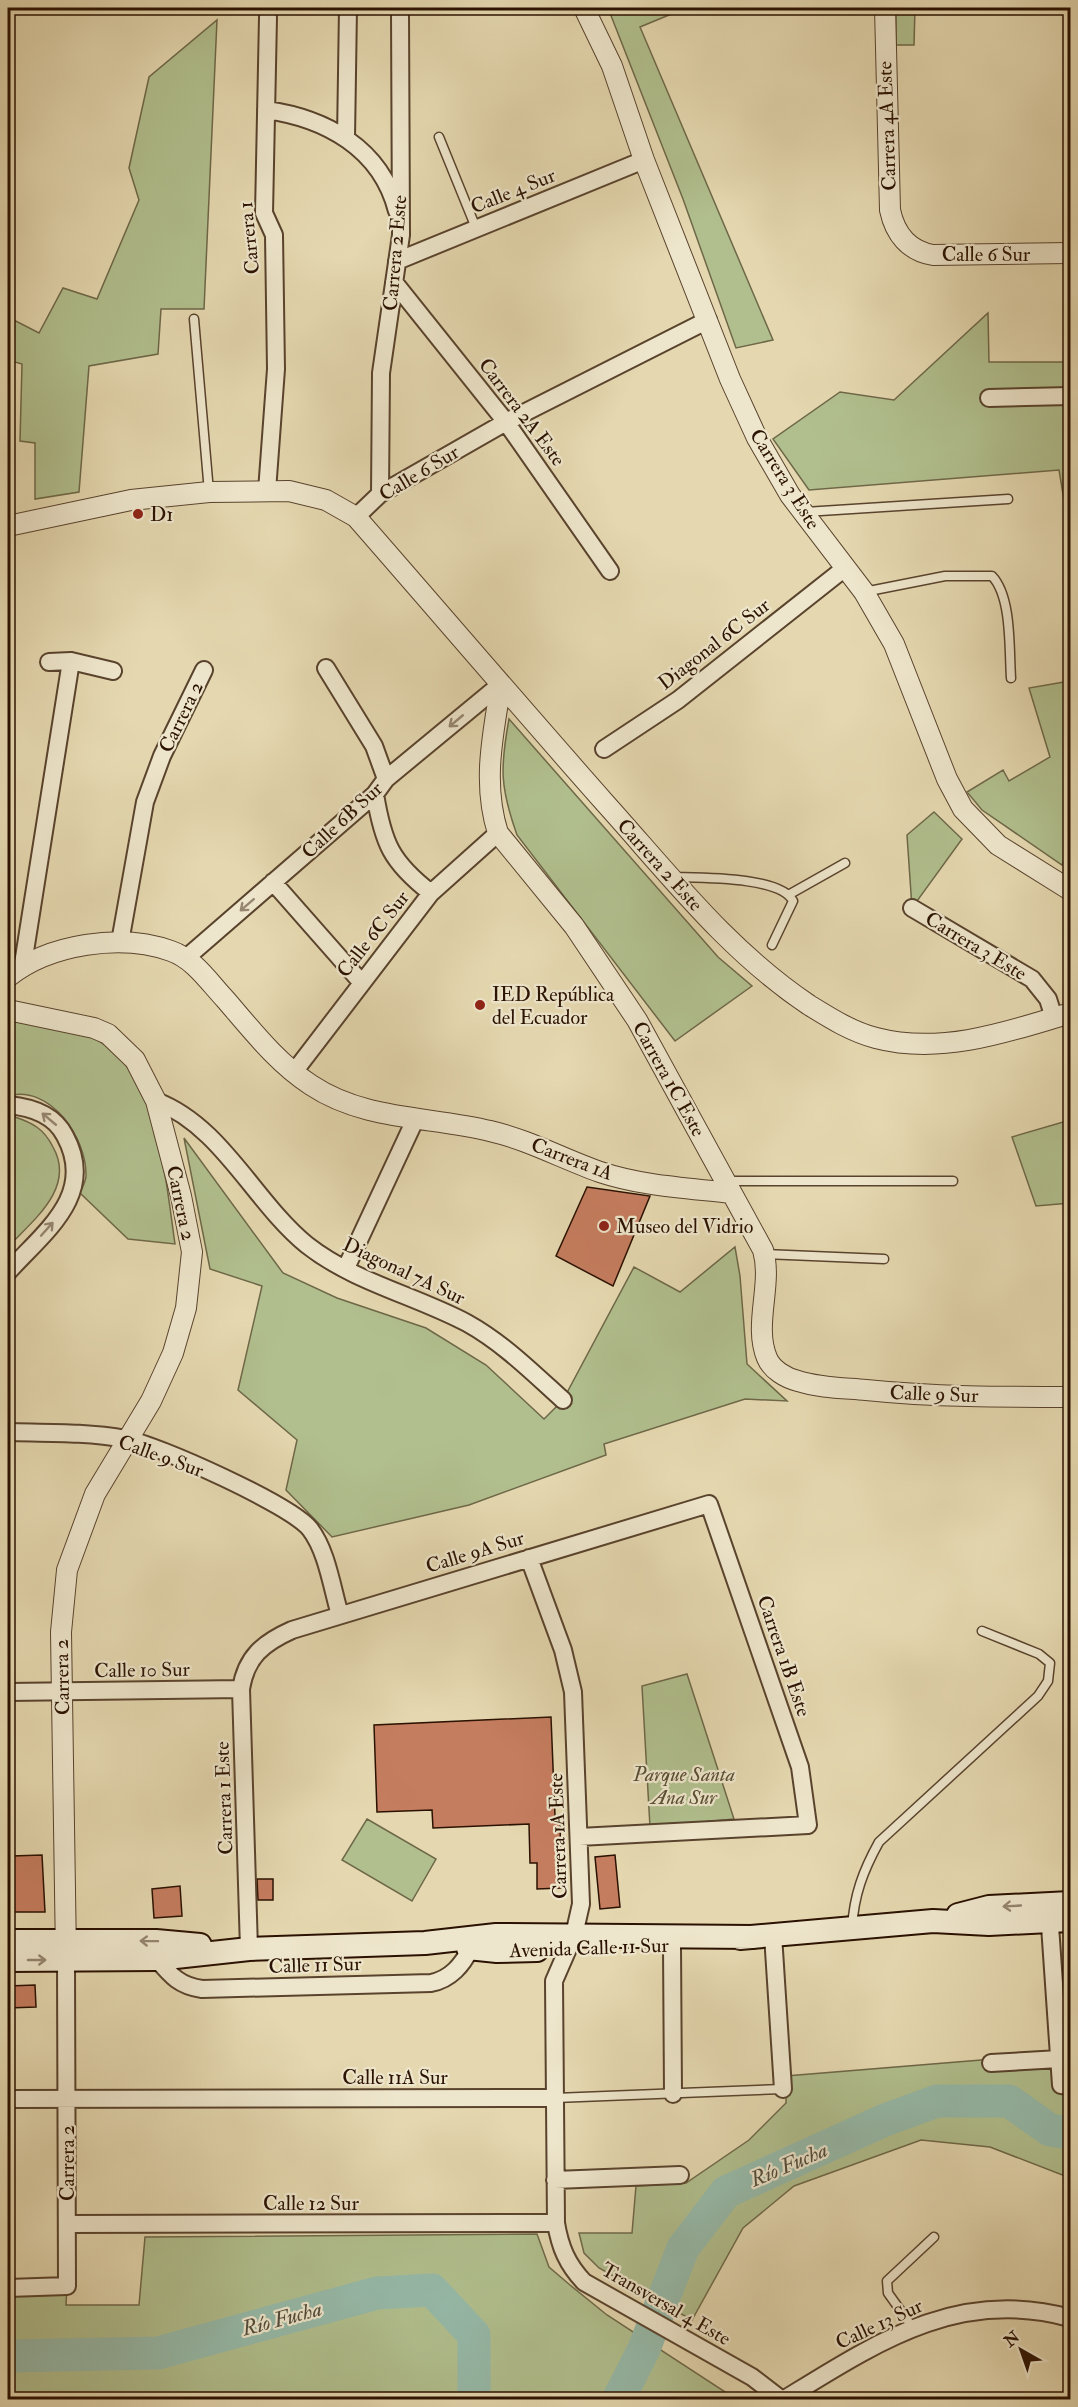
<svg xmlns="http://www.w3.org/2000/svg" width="1078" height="2407" font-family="'IM FELL Double Pica',serif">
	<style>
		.green { fill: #b1bf8e; stroke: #6e6848; stroke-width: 1.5 }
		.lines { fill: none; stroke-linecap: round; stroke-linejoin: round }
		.river { stroke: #96baa9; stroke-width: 33 }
		.building { fill: #c57d5f; stroke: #2a1101; stroke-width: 1.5 }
		.service-casing { stroke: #59432d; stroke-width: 11 }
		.minor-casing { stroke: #59432d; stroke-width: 20 }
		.tertiary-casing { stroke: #59432d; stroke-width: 22 }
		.secondary-casing { stroke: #2a1101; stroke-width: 26 }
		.service { stroke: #eee6cc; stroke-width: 8 }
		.minor { stroke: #eee6cc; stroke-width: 16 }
		.tertiary { stroke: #eee6cc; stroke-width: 20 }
		.secondary { stroke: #eee6cc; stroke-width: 22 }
		.oneway { stroke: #968671 }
		.poi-dot { fill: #8f2418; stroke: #eee6cc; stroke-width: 2 }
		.labels { text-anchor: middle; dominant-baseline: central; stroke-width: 4.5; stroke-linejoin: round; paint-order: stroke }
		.street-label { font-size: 20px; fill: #2a1101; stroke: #eee6cc }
		.poi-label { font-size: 20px; fill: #2a1101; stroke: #eee6cc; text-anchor: start }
		.park-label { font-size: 20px; font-style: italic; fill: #594e32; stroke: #eee6cc }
		.water-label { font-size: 21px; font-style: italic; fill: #504c3c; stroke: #eee6cc }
	</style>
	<rect width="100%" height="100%" fill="#e5d8b0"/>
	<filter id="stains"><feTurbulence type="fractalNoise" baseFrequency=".00333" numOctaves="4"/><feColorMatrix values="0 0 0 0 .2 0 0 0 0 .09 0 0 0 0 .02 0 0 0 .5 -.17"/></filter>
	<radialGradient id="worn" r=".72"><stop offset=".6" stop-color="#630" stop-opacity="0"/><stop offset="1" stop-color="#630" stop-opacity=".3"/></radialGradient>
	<path class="green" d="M608 8H686L640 27 773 340 736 348 683 199Z
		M896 8H915L914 45H896Z
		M217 20 204 309H161L158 354 89 366 79 492 35 499V443L20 441 22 364 8 360V317L39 333 63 288 97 299 139 200 129 168 149 77Z
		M988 313 989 362H1070V537L1059 470 809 490 773 439 840 392 894 400Z
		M1070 681V843L1062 865 982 810 967 792 1003 770 1009 781 1050 757 1029 688Z
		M509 719 718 957 752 986 675 1041 517 835C500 787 500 768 509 719Z
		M934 812 962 839 912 908 907 835Z
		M8 1021C38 1024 70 1026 97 1040 158 1071 166 1183 175 1244L128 1239 80 1193C82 1188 86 1181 86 1176 87 1138 50 1084 8 1096Z
		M15 1117C33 1123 44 1129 53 1147 76 1188 33 1220 8 1247V1118Z
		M1070 1120V1203L1036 1206 1012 1137Z
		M184 1138 283 1273 337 1298 426 1328 486 1365 544 1419 563 1400 634 1267 680 1292 735 1247 740 1276 747 1364 787 1401 745 1399 604 1444 606 1455 469 1505 332 1537 286 1490 297 1440 238 1390 262 1286 210 1269Z
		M687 1674 734 1819 650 1827 642 1686Z
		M367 1819 436 1859 412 1901 342 1860Z
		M1053 2054 1070 2080V2176H1065L990 2147 921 2140 794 2186 743 2228 692 2320 599 2268 584 2253 579 2233H632L636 2186 686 2183 749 2140 786 2103V2076Z
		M537 2234 549 2267 570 2285 607 2315 736 2399H8V2288L67 2286 66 2305H139L145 2237Z"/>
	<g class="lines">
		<path class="river" d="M8 2356 158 2353 377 2293 432 2290 474 2335V2400
			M618 2400 644 2349 683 2248 726 2192 885 2120 937 2101H1009L1050 2130 1070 2133"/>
	</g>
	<path class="building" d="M587 1187 650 1196 613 1286 556 1256Z
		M551 1717 555 1816H560L561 1888 537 1889V1863H530L529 1824 433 1828 432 1810 377 1812 374 1725Z
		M42 1855 45 1912H13L12 1856Z
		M615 1855 620 1907 600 1909 595 1857Z
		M257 1879H273V1900H258Z
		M180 1886 182 1916 154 1918 152 1889Z
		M35 1985 36 2007 8 2008V1986Z"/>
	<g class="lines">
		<g class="service-casing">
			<path id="service" d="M439 137 476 228
				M194 319 209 492
				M805 512 1008 499
				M864 592 945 576H992C1012 597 1009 649 1011 678
				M672 877C699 878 780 876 793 901L772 945
				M790 894 845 863
				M725 1181H953
				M764 1254 884 1259
				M852 1928C854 1895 863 1871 879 1842L1038 1696 1048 1681 1050 1663 1039 1654 982 1631
				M555 2098 783 2089
				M913 2328 888 2293 887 2281 934 2237"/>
		</g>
		<g class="minor-casing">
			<path id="minor" d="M266 110C325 118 381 148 397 211
				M346 138 348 8
				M397 261 644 160
				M394 282 506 422 610 571
				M989 398 1070 396
				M267 491 276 369 274 235 264 213 268 17
				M380 494 381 373 401 235 400 11 403 8
				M356 517 380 494 506 422 708 320
				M49 662 71 661 113 671
				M326 668 374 746 386 779
				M604 749 678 700 845 568
				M375 794C383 843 391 862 431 893
				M273 882 361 982
				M912 908 1032 979 1048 999 1054 1018
				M120 942 145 802 162 756 204 670
				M186 958 375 794 386 779 501 684
				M23 964 71 661
				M294 1072 431 893 498 833
				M156 1101C222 1126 254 1202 307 1245 354 1282 414 1295 467 1323 503 1343 532 1372 563 1400
				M8 1105C31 1107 54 1114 65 1136 97 1195 44 1232 8 1272
				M346 1268 415 1120
				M8 1432C47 1433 87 1432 126 1439 158 1445 291 1505 310 1529 327 1551 332 1588 340 1615
				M529 1558 563 1650 573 1692 581 1904 574 1935 554 1981 556 2223C560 2247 567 2264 584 2282L752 2377 782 2400
				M8 1692 241 1689
				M1049 1911 1061 2085 1070 2086
				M773 1935 783 2089
				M672 1946 673 2094
				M249 1949 241 1689C246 1657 263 1643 292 1630L709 1504 800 1767 808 1825 579 1837
				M157 1959C171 1976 180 1986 202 1989L431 1983C451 1979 462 1965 471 1948
				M991 2063 1059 2059
				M8 2099 555 2098
				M555 2180 680 2175
				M67 2224 556 2223
				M8 2288 67 2286 66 1960
				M783 2400C876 2343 958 2287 1070 2318"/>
		</g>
		<g class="tertiary-casing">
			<path id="tertiary" d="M584 8 612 66 644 160 730 379 757 438 790 495 864 592 894 644 947 779 963 809 998 845 1070 890
				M885 8 890 210C895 234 909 251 933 255L1070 253
				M8 526 131 500 209 492 289 491 326 500 356 517C439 612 521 708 605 803 669 874 728 951 809 1005 830 1018 852 1032 876 1038 941 1055 1008 1032 1070 1013
				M501 684C493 734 482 783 498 833L574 926 637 1020 763 1250C773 1285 753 1324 767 1358 772 1370 786 1378 798 1381 820 1388 844 1388 866 1390 934 1397 1002 1397 1070 1397
				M8 977C49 944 121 933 171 951 194 959 209 982 225 999 251 1029 277 1063 311 1085 365 1121 430 1116 490 1131 529 1140 563 1159 600 1172 642 1186 687 1188 730 1193
				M8 1010 94 1028 108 1034 135 1060 156 1101 181 1196 192 1252 186 1308 173 1353 151 1401 95 1494 67 1570 61 1632 66 1955"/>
		</g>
		<g class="secondary-casing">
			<path id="secondary" d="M958 1915 989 1907 1070 1903
				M740 1938 933 1921 989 1924 1070 1920
				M8 1941H156L200 1945
				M468 1948 497 1951 537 1950
				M8 1960 157 1959 249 1949 425 1943 496 1935 754 1937"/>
		</g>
		<use href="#service" class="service"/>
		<use href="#minor" class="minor"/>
		<use href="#tertiary" class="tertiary"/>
		<use href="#secondary" class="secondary"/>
	</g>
	<defs><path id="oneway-shaft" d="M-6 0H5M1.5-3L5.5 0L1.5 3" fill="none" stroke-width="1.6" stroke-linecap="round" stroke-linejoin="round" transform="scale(1.5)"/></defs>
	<g class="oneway">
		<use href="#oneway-shaft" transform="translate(456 721) rotate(140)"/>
		<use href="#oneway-shaft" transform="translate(247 905) rotate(139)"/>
		<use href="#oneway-shaft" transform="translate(49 1119) rotate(-140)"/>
		<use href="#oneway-shaft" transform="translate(47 1229) rotate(-48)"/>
		<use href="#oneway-shaft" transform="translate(1012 1906) rotate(177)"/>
		<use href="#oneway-shaft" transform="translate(149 1941) rotate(-179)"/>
		<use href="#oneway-shaft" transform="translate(37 1960)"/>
	</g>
	<g class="poi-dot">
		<circle cx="138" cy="514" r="6"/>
		<circle cx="480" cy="1005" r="6"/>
		<circle cx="604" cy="1226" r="6"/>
	</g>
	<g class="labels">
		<g class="street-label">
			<text transform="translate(887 126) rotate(-92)">Carrera 4A Este</text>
			<text transform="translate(513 191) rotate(-22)">Calle 4 Sur</text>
			<text transform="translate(249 238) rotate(-96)">Carrera 1</text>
			<text transform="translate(395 253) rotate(-85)">Carrera 2 Este</text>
			<text x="986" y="254">Calle 6 Sur</text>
			<text transform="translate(522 412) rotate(53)">Carrera 2A Este</text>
			<text transform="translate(419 473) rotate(-31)">Calle 6 Sur</text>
			<text transform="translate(785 479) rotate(58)">Carrera 3 Este</text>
			<text transform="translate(714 644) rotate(-38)">Diagonal 6C Sur</text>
			<text transform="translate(181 717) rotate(-64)">Carrera 2</text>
			<text transform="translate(342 820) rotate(-43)">Calle 6B Sur</text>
			<text transform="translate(660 865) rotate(48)">Carrera 2 Este</text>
			<text transform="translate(373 934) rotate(-52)">Calle 6C Sur</text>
			<text transform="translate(976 946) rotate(31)">Carrera 3 Este</text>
			<text transform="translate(669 1079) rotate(61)">Carrera 1C Este</text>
			<text transform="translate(572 1159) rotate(21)">Carrera 1A</text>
			<text transform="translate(181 1203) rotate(78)">Carrera 2</text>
			<text transform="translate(404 1271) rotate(25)">Diagonal 7A Sur</text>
			<text transform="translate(934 1394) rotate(2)">Calle 9 Sur</text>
			<text transform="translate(161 1456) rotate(20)">Calle 9 Sur</text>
			<text transform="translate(475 1552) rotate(-17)">Calle 9A Sur</text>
			<text transform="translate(784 1656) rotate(71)">Carrera 1B Este</text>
			<text transform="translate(142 1670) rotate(-1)">Calle 10 Sur</text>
			<text transform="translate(62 1677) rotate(-91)">Carrera 2</text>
			<text transform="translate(224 1798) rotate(-92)">Carrera 1 Este</text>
			<text transform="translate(558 1836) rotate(-92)">Carrera 1A Este</text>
			<text transform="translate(589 1948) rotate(-2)">Avenida Calle 11 Sur</text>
			<text transform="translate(315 1965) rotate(-2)">Calle 11 Sur</text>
			<text x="395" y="2077">Calle 11A Sur</text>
			<text transform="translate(67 2163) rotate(-90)">Carrera 2</text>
			<text x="311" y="2203">Calle 12 Sur</text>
			<text transform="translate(666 2304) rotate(30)">Transversal 4 Este</text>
			<text transform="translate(879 2324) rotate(-25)">Calle 13 Sur</text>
		</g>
		<g class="poi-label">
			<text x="150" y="514">D1</text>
			<text x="492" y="994">IED República<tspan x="492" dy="23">del Ecuador</tspan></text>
			<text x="616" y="1226">Museo del Vidrio</text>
		</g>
		<g class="park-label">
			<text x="684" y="1774">Parque Santa<tspan x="684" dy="23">Ana Sur</tspan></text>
		</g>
		<g class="water-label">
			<text transform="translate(789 2165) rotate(-23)">Río Fucha</text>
			<text transform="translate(282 2319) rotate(-15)">Río Fucha</text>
		</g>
	</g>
	<rect width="1078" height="2407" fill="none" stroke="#e5d8b0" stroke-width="30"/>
	<rect x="9" y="9" width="1060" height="2389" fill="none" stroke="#2a1101" stroke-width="3"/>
	<rect x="15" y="15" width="1048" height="2377" fill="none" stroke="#2a1101" stroke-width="1.5"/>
	<g transform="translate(1021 2350) rotate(320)" stroke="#eee6cc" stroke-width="4.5" paint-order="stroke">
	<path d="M0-4.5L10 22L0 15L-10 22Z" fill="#2a1101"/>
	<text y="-9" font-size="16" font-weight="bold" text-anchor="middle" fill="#2a1101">N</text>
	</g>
	<rect width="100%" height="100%" filter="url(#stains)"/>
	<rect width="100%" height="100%" fill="url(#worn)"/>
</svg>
